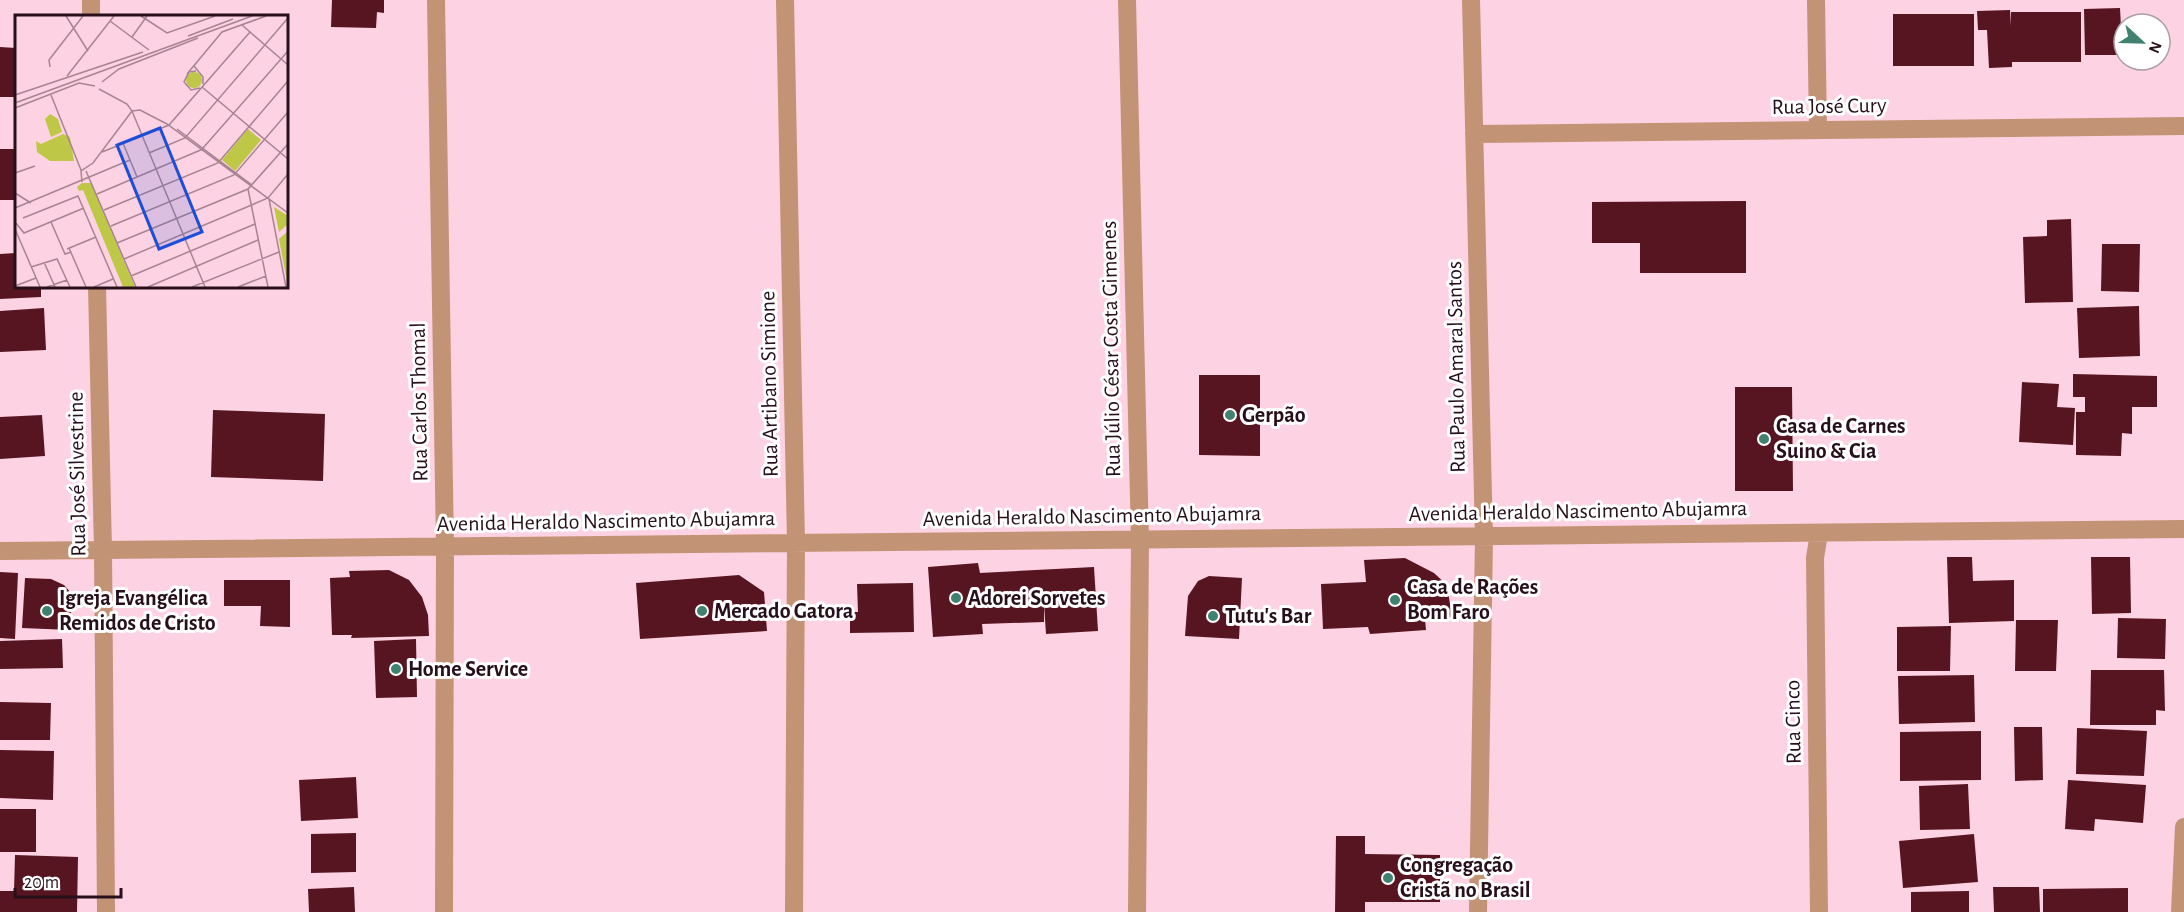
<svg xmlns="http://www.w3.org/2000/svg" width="2184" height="912" font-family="'Alegreya Sans',sans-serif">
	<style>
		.building { fill: #571522 }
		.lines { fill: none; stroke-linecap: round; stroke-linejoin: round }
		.minor { stroke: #c39375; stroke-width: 18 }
		.poi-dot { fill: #41816f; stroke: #fff; stroke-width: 2 }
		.labels { text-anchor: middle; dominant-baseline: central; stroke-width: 6; stroke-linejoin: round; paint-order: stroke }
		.street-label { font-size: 22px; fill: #28101b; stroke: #fff }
		.poi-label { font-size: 22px; font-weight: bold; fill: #28101b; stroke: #fff; text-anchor: start }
		.inset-road { fill: none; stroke: #a88492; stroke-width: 1.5 }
		.view { fill: #1d4ed8; fill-opacity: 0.15; stroke: #1d4ed8; stroke-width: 3 }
		.inset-edge { fill: none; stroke: #28101b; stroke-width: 3 }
	</style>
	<rect width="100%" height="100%" fill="#fdd2e2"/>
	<path class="building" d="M332 0H384V13L377 12 376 28 331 27Z
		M2120 8 2121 27H2124V55H2085L2084 9Z
		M2010 10 2011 26V12H2081V62H2012V67L1989 68 1987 30H1978L1977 11Z
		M1893 14H1974V66H1893Z
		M0 47 16 48V97H0Z
		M0 149H16V200H0Z
		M1746 201V273H1640V243H1592V202Z
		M2071 219 2073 302 2025 303 2023 237 2047 236V220Z
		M2102 244H2140L2139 292 2101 291Z
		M16 253V286H41V297L0 299V254Z
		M2139 306 2140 356 2079 358 2077 308Z
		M44 308 46 350 0 352V311Z
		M2073 374 2157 376V407H2132V434L2122 433 2121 456 2076 455V412H2085V397H2073Z
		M1199 375H1260V456L1199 455Z
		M2022 382 2059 384 2057 407 2075 408 2073 445 2019 442Z
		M1735 387H1792L1793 491H1735Z
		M213 410 325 414 323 481 211 477Z
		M42 415 45 456 0 459V417Z
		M1947 557H1972L1973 581 2014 580V621L1949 623Z
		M2091 557H2130L2131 613 2092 614Z
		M1405 558 1434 573 1447 585 1452 617 1425 619 1426 630 1370 634 1368 627 1323 629 1321 584 1366 582 1364 560Z
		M978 563 980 573 1094 567 1098 631 1046 634 1044 604V622L982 624 983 634 933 637 928 567Z
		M389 570 409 580 422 597 428 615 429 636 351 638 352 635H332L330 578 350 577 349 571Z
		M0 572 18 573 15 639 0 638Z
		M739 575 764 592 767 631 640 639 636 583Z
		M1209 576 1242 578 1239 639 1185 636 1188 596 1198 581Z
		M25 578 51 579 64 585 72 594 70 630 22 628Z
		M224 580H290V627L260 626 261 606H224Z
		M913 583 914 632 850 633V612H858L857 584Z
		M2118 618 2166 619 2165 659 2117 658Z
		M2016 620H2058L2056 671H2015Z
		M1951 626 1950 671H1897V627Z
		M62 639 63 668 0 669V641Z
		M416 639 417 697 376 698 374 641Z
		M2091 670H2164L2165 711 2156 710V725H2090Z
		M1974 675 1975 722 1899 724 1898 676Z
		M0 702 51 703 50 740H0Z
		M2014 727H2042L2043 780 2015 781Z
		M2077 728 2147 731 2144 776 2076 774Z
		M1981 731V780L1900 781V732Z
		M0 750 54 751 53 800 0 798Z
		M356 777 358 818 301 821 299 780Z
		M2068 780 2146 785 2143 823 2095 819 2094 831 2065 829Z
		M1968 784 1970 829 1920 830 1919 786Z
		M0 809H36V852H0Z
		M356 833V872L311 873V834Z
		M1974 834 1978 882 1903 888 1899 841Z
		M1336 836H1365V854L1440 855V902H1365V912H1335Z
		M15 855 78 857 77 912H0V891H14Z
		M354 887 355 912H309L308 889Z
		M1993 887H2039L2040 912H1994Z
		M2128 888V912H2043V889Z
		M1969 891V912H1911V892Z"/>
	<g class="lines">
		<path class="minor" d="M91 0V16
			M436 0 445 547 444 912
			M785 0 796 543 794 912
			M1127 0 1140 540 1137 912
			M1471 0 1484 537 1478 912
			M1816 0 1818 130
			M1474 134 2184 126
			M97 286 103 550 106 912
			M0 551 2184 529
			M1819 912 1815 558 1819 533
			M2180 912 2184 827"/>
	</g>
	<g class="poi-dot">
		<circle cx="1230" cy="415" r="6"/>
		<circle cx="1764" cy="439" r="6"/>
		<circle cx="956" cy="598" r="6"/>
		<circle cx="1395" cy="600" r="6"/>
		<circle cx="47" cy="611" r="6"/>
		<circle cx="702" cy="611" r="6"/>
		<circle cx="1213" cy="616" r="6"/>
		<circle cx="396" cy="669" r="6"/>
		<circle cx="1388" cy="878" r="6"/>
	</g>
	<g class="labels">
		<g class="street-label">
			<text transform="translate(1829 106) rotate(-1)">Rua José Cury</text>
			<text transform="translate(1111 349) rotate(-91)">Rua Júlio César Costa Gimenes</text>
			<text transform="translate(1456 367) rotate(-91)">Rua Paulo Amaral Santos</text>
			<text transform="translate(769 384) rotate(-91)">Rua Artibano Simione</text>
			<text transform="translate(419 402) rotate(-91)">Rua Carlos Thomal</text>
			<text transform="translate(77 474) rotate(-91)">Rua José Silvestrine</text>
			<text transform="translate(1578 511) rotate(-1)">Avenida Heraldo Nascimento Abujamra</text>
			<text transform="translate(1092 516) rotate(-1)">Avenida Heraldo Nascimento Abujamra</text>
			<text transform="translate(606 521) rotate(-1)">Avenida Heraldo Nascimento Abujamra</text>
			<text transform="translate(1793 722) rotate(-91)">Rua Cinco</text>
		</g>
		<g class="poi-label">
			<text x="1242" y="415">Gerpão</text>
			<text x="1776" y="426">Casa de Carnes<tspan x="1776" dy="25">Suino &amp; Cia</tspan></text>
			<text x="1407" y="587">Casa de Rações<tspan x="1407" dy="25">Bom Faro</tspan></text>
			<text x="59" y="598">Igreja Evangélica<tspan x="59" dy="25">Remidos de Cristo</tspan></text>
			<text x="968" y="598">Adorei Sorvetes</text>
			<text x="714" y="611">Mercado Gatora</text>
			<text x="1225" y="616">Tutu's Bar</text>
			<text x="408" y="669">Home Service</text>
			<text x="1400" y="865">Congregação<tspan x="1400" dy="25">Cristã no Brasil</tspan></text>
		</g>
	</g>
	<g transform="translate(15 15)">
		<rect width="273" height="273" fill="#fdd2e2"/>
		<path d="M171 65a8 8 0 1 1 16 0a8 8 0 1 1-16 0ZM35 99 43 104 47 117 36 122 30 104ZM233 114 246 125 220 156 207 145ZM48 119 55 122 59 146H35L22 137 21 126 26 129ZM67 168H76L120 272H108L68 175 64 176 62 172ZM259 192 273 201V209L264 217ZM273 216V272L264 224Z" fill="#bec746"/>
		<path class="inset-road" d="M51 1 73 36M126 1 152 18 200 1M95 6 134 35M227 10 273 50M173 21 218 4M117 22 132 1M179 51 188 62V69M35 52 34 45 68 1M181 56 174 57 169 67 176 75 185 73M172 59 207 17 251 1M52 61 99 1M87 67 104 54 183 23M187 72 273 144M84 74 112 89 117 96 190 272M0 80 128 37M36 80 66 155M0 88 237 1M0 93 64 68 80 71M162 114 237 170M108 128 122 162M188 133 273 36M87 137 154 110 235 17M134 138 170 123 273 3M71 156 121 272M0 158 20 151M67 167 66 156 78 148 117 96 125 95 152 109 273 198M233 174 253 272M0 178 16 188M82 179 188 134M254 184 271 272M0 193 115 145M89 195 203 148 273 66M8 203 63 181 102 272M0 207 9 218 69 193M36 207 50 239 56 237M96 211 219 160 273 97M0 214 25 272M102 228 233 174 273 129M54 233 71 272M52 234 81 222M109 244 253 183 273 159M29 247 40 272M16 252 42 244 55 272M116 261 240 209M0 271 21 263M32 272 52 265M79 272 98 264M133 272 243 225M177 272 264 237M223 272 251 261"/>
		<path class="view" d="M145 113 187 217 144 234 102 130Z"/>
		<rect width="273" height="273" class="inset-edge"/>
	</g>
	<g transform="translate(2142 42) rotate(112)"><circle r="28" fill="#ffffff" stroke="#a99fa4" stroke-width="1.5"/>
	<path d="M0-4.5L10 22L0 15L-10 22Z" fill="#41816f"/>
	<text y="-9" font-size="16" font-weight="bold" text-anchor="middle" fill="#28101b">N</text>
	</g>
	<path d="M15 888v9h106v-9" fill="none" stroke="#28101b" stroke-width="3"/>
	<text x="24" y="888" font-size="18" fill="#28101b" stroke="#ffffff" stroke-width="4.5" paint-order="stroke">20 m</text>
</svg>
